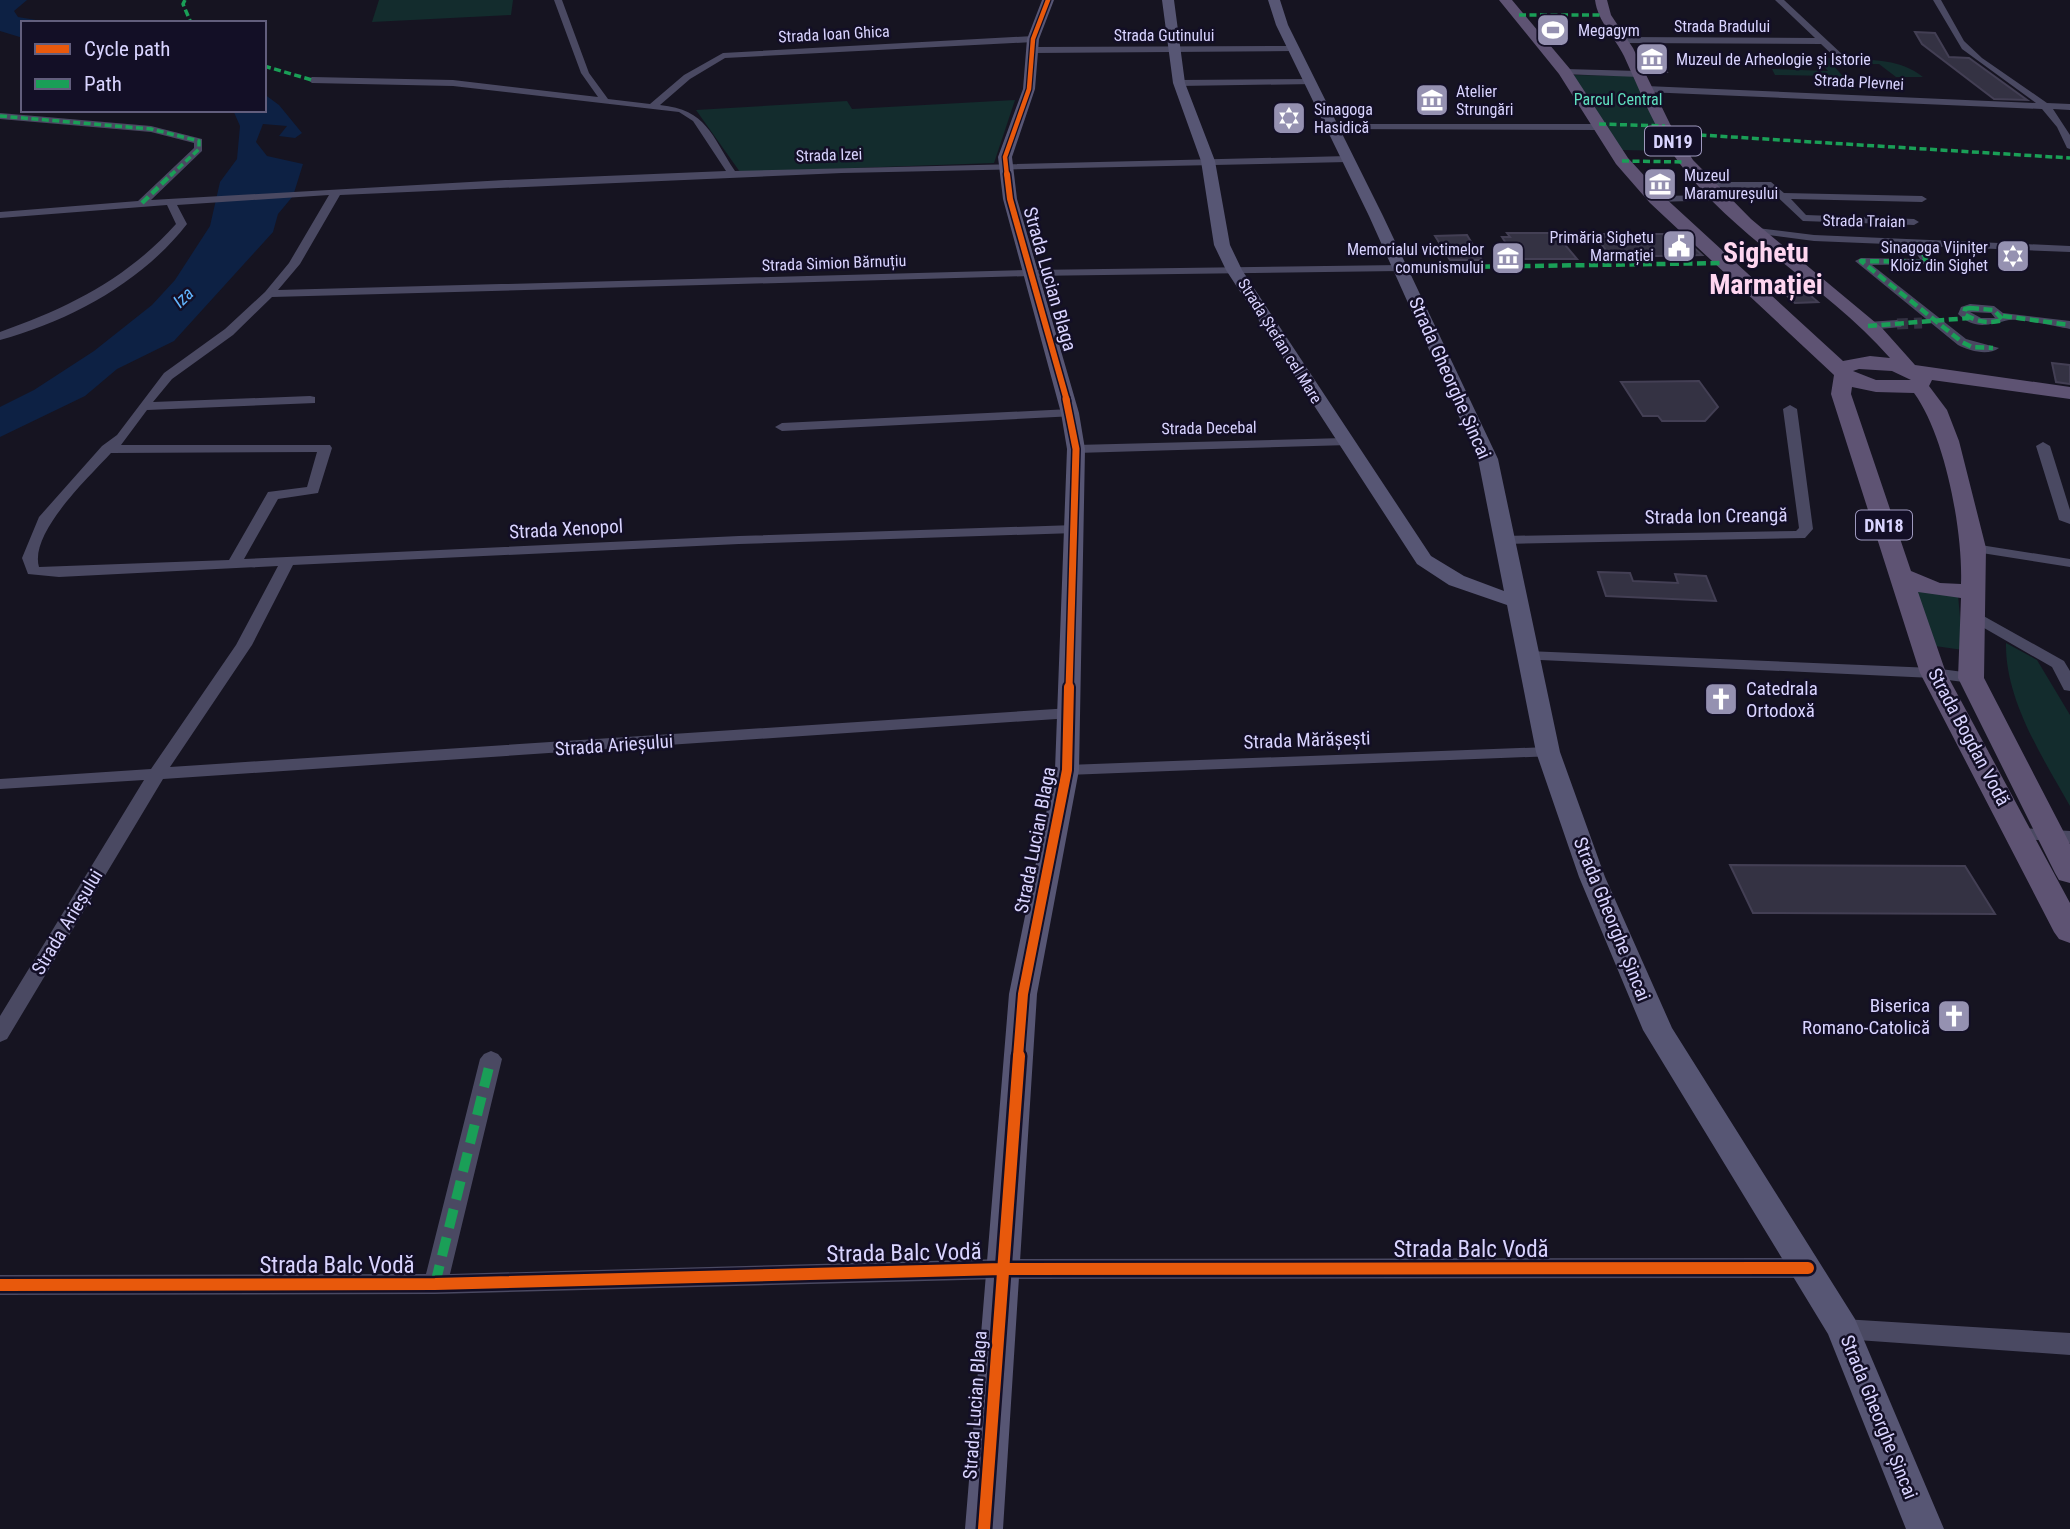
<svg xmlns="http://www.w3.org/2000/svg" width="2070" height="1529" font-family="'Roboto Condensed',sans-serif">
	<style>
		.green { fill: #132c2d }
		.water { fill: #0d2144 }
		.building { fill: #343243; stroke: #433f54; stroke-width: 2 }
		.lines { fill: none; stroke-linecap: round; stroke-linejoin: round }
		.street-tunnel { stroke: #333142; stroke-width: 11; stroke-dasharray: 11 6; stroke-linecap: butt }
		.street { fill: #4a4962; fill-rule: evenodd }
		.secondary { fill: #575674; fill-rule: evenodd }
		.primary { fill: #5e5373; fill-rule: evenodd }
		.quiet-far2 { stroke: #1a9f57; stroke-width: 3.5; stroke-dasharray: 7 3.5; stroke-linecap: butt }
		.quiet-far1 { stroke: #1a9f57; stroke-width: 4.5; stroke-dasharray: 9 4.5; stroke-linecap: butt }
		.quiet { stroke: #1a9f57; stroke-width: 10; stroke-dasharray: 19 10; stroke-linecap: butt }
		.cycleway-far4-casing { stroke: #130f26; stroke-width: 7 }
		.cycleway-far3-casing { stroke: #130f26; stroke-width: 9 }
		.cycleway-far2-casing { stroke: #130f26; stroke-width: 10 }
		.cycleway-far1-casing { stroke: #130f26; stroke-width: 14 }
		.cycleway-casing { stroke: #130f26; stroke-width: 17 }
		.cycleway-far4 { stroke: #e8590c; stroke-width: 4.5 }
		.cycleway-far3 { stroke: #e8590c; stroke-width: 6 }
		.cycleway-far2 { stroke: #e8590c; stroke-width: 7 }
		.cycleway-far1 { stroke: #e8590c; stroke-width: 10 }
		.cycleway { stroke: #e8590c; stroke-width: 12 }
		.labels { text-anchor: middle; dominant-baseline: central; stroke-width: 5; stroke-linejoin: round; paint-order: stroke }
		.far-street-label { font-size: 16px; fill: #d9d4ff; stroke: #130f26 }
		.far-poi-label { font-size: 16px; fill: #d9d4ff; stroke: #130f26; text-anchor: start }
		.far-park-label { font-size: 16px; fill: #5fe0c0; stroke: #130f26 }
		.shield { fill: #130f26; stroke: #9e99be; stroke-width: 2 }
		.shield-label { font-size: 18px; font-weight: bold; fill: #d9d4ff }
		.far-water-label { font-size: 18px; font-style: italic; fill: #62b6ff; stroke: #130f26 }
		.street-label { font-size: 19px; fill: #d9d4ff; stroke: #130f26 }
		.poi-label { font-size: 19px; fill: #d9d4ff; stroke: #130f26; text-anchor: start }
		.near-street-label { font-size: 23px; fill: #d9d4ff; stroke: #130f26 }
		.far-town-label { font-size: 28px; font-weight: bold; fill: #ffd6f0; stroke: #130f26 }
	</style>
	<rect width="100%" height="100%" fill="#161421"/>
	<path class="green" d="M379 0H513L511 15 372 22Z
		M1817 58H1836L1842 63 1832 64 1855 90 1844 89 1832 76 1775 75 1772 69 1828 71Z
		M1846 59C1875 60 1900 59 1923 77H1896L1879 64H1851Z
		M1572 75 1633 76 1669 151 1622 150Z
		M1015 100 994 163 740 172 696 110 847 101 852 109Z
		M1916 590 1958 595 1963 650 1935 646Z
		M2006 643 2037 660 2070 715V806C2043 758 2005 700 2006 643Z"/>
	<path class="water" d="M0 0H27L14 11 18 17 54 23H23V38L0 31Z
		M264 94 279 105 302 133 295 138 279 136 287 126 263 124 256 142 267 156 303 164 293 196 278 214 273 232 174 341 117 369 85 396 0 437V407L34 390 94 351 152 305 175 280 210 226 220 182 237 159 240 126 233 110H264Z"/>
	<path class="building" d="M1915 32 1935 33 1949 57 1969 58 2027 100 1994 99 1922 44Z
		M1645 55 1661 56 1667 72 1651 71Z
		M1507 233H1555L1577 259H1516L1502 237H1510Z
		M1594 234H1679L1702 255 1611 257Z
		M1467 235 1482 260H1450L1435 236Z
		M1795 282 1818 302 1795 303 1773 283Z
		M2052 363 2070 365V384L2056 382Z
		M1699 381 1718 407 1705 421H1662L1658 416H1643L1621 382Z
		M1598 572 1630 573 1633 581 1678 583 1675 574 1706 576 1716 601 1606 596Z
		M1730 865 1965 866 1995 914 1753 913Z"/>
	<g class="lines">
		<path class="street-tunnel" d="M1897 324 1922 323"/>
		<path class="street" d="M554 0H562L589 73 608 99 650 104 684 75 723 53 1033 36 1037 39 1033 42 725 58 690 79 660 105C707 110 711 135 735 171L1348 156 1353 159 1348 162 842 173 340 195 300 264 278 290 1030 270 1400 265 1406 268 1400 271 1030 276 272 297 233 335 172 379 153 402 310 396 315 397V403L147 410 121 445H330L332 448 318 493 278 499 244 559 739 536 1075 525 1082 529 1075 533 739 544 293 565 252 645 170 767 1071 708 1079 713 1071 718 163 779 7 1039 0 1042V1016L144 780 0 789V779L151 769 236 645 278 566 59 577 28 574 22 558 39 517 102 446 117 435 164 373 225 329 265 292 289 263 329 195 177 205 187 224C142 282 70 321 0 340V332C68 308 128 278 176 224L167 205 0 218V212L138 201 194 148V143L151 132 0 119V113L151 126 202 139V151L151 200 505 180 726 171 693 121 679 112 453 86 312 83 308 80 312 77 453 80 598 97 581 73ZM317 452 307 487 268 492 229 560 39 567C29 533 89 477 111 453Z
			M1775 0H1784L1844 56V60H1838L1821 44 1623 43 1619 40 1623 37 1815 38Z
			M1933 0H1941L1964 41 1982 58 2047 103 2070 104V110L2053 109 2070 135V149L2067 148 2057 127 2042 109 1646 92 1642 89 1646 86 2036 103 1962 49Z
			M1296 46 1293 51 1035 53 1031 50 1035 47Z
			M1565 69 1639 71 1643 74 1639 77 1562 74Z
			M1311 79 1314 84 1179 86 1175 83 1179 80Z
			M1333 124H1601L1606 127 1601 130 1330 129 1328 127Z
			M1706 182H1771L1784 193 1922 196 1927 199 1922 202 1791 199 1806 215 1914 219 1919 222 1914 225 1803 221 1768 188 1702 187V183Z
			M1720 195 1725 198 1724 200 1656 202 1651 199 1656 196Z
			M1757 228 1814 235 2070 246V252L1923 246 1932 258 1927 264 1872 265 1966 339 1999 348C1988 356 1970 351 1958 345L1855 261 1861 258 1920 259 1911 245 1814 241 1753 233V229Z
			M1790 253 1792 255 1786 258 1717 260 1711 257 1717 254Z
			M1970 304 1994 306 2003 313 2070 321V329C2058 327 2019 318 2009 320 1990 324 1975 331 1958 314L1961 307ZM1970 312 1991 313 1995 318H1981Z
			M1897 320 1903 324 1901 327 1868 330 1862 326 1868 322Z
			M1790 405 1797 409 1813 529 1805 538 1504 544 1497 540 1504 536 1796 531 1799 528 1783 409Z
			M1070 409 1075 410V416L782 431 775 427 782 423Z
			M1344 438 1349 439V445L1076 453 1069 449 1076 445Z
			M2043 442 2050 446 2070 510V524L2059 520 2036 446Z
			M1974 544 2070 559V567L1969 551 1967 548Z
			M1971 609 2064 661 2070 671V691L2064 690 2052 667 1965 617 1963 614Z
			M1527 651 1933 668 1971 673 1979 678 1971 683 1933 678 1521 659 1519 656Z
			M1548 747 1554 748 1557 752 1554 756 1067 775 1058 770 1067 765Z
			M2021 828 2070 831V843L2015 838 2012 834 2015 830Z
			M491 1051 498 1054 502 1059 450 1274 1002 1259 1808 1258 1816 1261 1820 1268 1816 1275 1808 1278 1002 1279 435 1294 0 1295V1275L426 1274 480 1059 484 1054Z
			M1843 1319 2070 1333V1355L1843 1339 1834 1336 1831 1329 1834 1322Z"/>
		<path class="secondary" d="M1042 0H1054L1039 39 1035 89 1012 157 1017 199 1079 413 1085 449 1079 770 1037 994 1003 1529H965L1009 994 1055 770 1067 449 1061 413 1003 199 998 157 1023 89 1027 39Z
			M1162 0H1174L1185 83 1215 161 1230 245 1242 270 1431 556 1464 576 1504 591 1478 459 1369 216 1276 25 1268 0H1280L1288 25 1383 216 1498 459 1560 752 1605 877 1672 1028 1855 1319 1944 1529H1906L1828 1334 1643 1030 1579 877 1536 752 1507 605 1449 585 1417 564 1226 270 1214 245 1201 161 1173 83Z"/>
		<path class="primary" d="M1499 0H1512L1570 69 1628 158 1662 195 1843 361 1870 356 1890 358C1827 286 1738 241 1680 164 1655 131 1641 93 1624 56 1614 36 1598 22 1595 0H1607L1611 15 1633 48 1670 124 1693 160 1751 219 1882 328 1915 365 2070 387V399L1932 380 1929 386 1947 410 1959 441 1986 548 1984 678 2070 844V883L2059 880 2055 873 1958 678 1961 598 1918 592 1946 673 2070 903V943L2059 939 2054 932 1920 673 1831 394 1834 375 1650 203 1616 164 1559 74ZM1859 369 1892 371 1911 380H1876L1853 371ZM1852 387 1876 392 1914 393C1945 435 1963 531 1961 584L1940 583 1911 571 1851 394Z"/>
		<path class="quiet-far2" d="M185 0 183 4 191 23
			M1519 15H1603
			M264 66 312 80
			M0 116 151 129 199 141V149L170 176
			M1599 124 1665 126
			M1668 133 2070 158
			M1622 161 1685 162"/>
		<path class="quiet-far1" d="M142 203 172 174
			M1915 243 1926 258 1923 262 1861 261 1962 342 1972 347 1993 348
			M1400 268 1722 263
			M1970 308 1994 310 2003 320C1989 324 1977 322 1964 314L1965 309Z
			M2003 316 2070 325
			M1868 326 1969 318"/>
		<path class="quiet" d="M435 1284 491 1059"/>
		<g class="cycleway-far4-casing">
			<path id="cycleway-far4" d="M1007 176 1005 157 1029 89 1033 39 1048 0"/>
		</g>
		<g class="cycleway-far3-casing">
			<path id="cycleway-far3" d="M1007 174 1010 199 1067 401"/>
		</g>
		<g class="cycleway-far2-casing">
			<path id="cycleway-far2" d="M1066 399 1076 449 1069 689"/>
		</g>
		<g class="cycleway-far1-casing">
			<path id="cycleway-far1" d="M1018 1057 1023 994 1067 770 1069 687"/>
		</g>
		<g class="cycleway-casing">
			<path id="cycleway" d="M0 1285 435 1284 1002 1269 1808 1268
				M984 1529 1019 1056"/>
		</g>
		<use href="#cycleway-far4" class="cycleway-far4"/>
		<use href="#cycleway-far3" class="cycleway-far3"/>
		<use href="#cycleway-far2" class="cycleway-far2"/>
		<use href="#cycleway-far1" class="cycleway-far1"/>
		<use href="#cycleway" class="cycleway"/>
	</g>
	<defs>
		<g id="stadium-square" transform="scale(1.75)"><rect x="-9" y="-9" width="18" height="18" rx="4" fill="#9591b1" stroke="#130f26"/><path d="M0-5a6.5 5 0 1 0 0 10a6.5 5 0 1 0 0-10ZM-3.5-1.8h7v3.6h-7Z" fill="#fff"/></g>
		<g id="museum-square" transform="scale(1.75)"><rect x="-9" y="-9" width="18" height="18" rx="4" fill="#9591b1" stroke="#130f26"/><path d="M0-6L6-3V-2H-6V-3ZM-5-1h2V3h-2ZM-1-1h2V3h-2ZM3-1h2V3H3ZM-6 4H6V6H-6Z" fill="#fff"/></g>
		<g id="synagogue-square" transform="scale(1.75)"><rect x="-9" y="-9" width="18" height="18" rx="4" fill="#9591b1" stroke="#130f26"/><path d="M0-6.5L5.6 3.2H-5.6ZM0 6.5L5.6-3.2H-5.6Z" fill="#fff"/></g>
		<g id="civic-square" transform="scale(1.75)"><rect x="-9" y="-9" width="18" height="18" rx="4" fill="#9591b1" stroke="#130f26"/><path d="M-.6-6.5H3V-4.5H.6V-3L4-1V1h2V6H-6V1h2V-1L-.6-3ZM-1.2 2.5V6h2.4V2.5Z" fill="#fff"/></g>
		<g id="church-square" transform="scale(1.75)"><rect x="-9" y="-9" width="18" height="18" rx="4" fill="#9591b1" stroke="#130f26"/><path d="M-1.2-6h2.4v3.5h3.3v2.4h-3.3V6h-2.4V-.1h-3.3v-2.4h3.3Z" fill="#fff"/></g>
	</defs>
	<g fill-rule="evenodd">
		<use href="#stadium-square" x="1553" y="30"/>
		<use href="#museum-square" x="1652" y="59"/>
		<use href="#museum-square" x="1432" y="100"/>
		<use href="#synagogue-square" x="1289" y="118"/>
		<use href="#museum-square" x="1660" y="184"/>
		<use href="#civic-square" x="1679" y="246"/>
		<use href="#synagogue-square" x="2013" y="256"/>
		<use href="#museum-square" x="1508" y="258"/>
		<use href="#church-square" x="1721" y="699"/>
		<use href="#church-square" x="1954" y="1016"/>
	</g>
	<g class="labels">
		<g class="far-street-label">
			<text x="1722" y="26">Strada Bradului</text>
			<text transform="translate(834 34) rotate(-3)">Strada Ioan Ghica</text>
			<text x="1164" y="35">Strada Gutinului</text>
			<text transform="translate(1859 82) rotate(3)">Strada Plevnei</text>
			<text transform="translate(829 155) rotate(-2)">Strada Izei</text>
			<text transform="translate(1864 221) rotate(1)">Strada Traian</text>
			<text transform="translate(834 263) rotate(-2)">Strada Simion Bărnuțiu</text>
			<text transform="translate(1280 341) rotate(58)">Strada Ștefan cel Mare</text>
			<text transform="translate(1209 428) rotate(-1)">Strada Decebal</text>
		</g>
		<g class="far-poi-label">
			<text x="1578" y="30">Megagym</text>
			<text x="1676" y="59">Muzeul de Arheologie și Istorie</text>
			<text x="1456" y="91">Atelier<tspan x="1456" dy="18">Strungări</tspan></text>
			<text x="1314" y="109">Sinagoga<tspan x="1314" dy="18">Hasidică</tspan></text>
			<text x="1684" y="175">Muzeul<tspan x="1684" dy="18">Maramureșului</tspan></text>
			<text x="1654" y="237" text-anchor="end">Primăria Sighetu<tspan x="1654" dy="18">Marmației</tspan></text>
			<text x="1988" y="247" text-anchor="end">Sinagoga Vijnițer<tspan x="1988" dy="18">Kloiz din Sighet</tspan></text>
			<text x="1484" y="249" text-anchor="end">Memorialul victimelor<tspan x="1484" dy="18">comunismului</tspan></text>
		</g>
		<g class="far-park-label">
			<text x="1618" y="99">Parcul Central</text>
		</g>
		<g class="shield">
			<rect x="1645" y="126.5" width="56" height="29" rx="5"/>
			<rect x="1856" y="510.5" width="56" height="29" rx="5"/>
		</g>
		<g class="shield-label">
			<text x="1673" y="141">DN19</text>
			<text x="1884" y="525">DN18</text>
		</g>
		<g class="far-water-label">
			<text transform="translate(183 297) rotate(-44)">Iza</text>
		</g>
		<g class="street-label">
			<text transform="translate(1050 279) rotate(74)">Strada Lucian Blaga</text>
			<text transform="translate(1450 378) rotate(66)">Strada Gheorghe Șincai</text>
			<text transform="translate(1716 516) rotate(-1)">Strada Ion Creangă</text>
			<text transform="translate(566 529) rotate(-3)">Strada Xenopol</text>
			<text transform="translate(1969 737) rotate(62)">Strada Bogdan Vodă</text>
			<text transform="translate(1307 740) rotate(-2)">Strada Mărășești</text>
			<text transform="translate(614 745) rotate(-4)">Strada Arieșului</text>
			<text transform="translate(1035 840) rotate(-79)">Strada Lucian Blaga</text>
			<text transform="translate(1612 919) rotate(68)">Strada Gheorghe Șincai</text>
			<text transform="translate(67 922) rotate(-59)">Strada Arieșului</text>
			<text transform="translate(975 1405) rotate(-86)">Strada Lucian Blaga</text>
			<text transform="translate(1879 1417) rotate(68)">Strada Gheorghe Șincai</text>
		</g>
		<g class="poi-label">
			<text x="1746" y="688">Catedrala<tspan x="1746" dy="22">Ortodoxă</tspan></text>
			<text x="1930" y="1005" text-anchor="end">Biserica<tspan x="1930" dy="22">Romano-Catolică</tspan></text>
		</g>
		<g class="near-street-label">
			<text x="1471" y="1249">Strada Balc Vodă</text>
			<text transform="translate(904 1253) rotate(-1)">Strada Balc Vodă</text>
			<text x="337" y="1265">Strada Balc Vodă</text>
		</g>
		<g class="far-town-label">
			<text x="1766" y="252">Sighetu<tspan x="1766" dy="32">Marmației</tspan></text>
		</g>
	</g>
	<rect x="21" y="21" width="245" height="91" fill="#130f26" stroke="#625e7d" stroke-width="2"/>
	<rect x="35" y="44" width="35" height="10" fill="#e8590c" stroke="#625e7d" stroke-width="2"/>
	<text x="84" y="56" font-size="21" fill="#d9d4ff">Cycle path</text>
	<rect x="35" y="79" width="35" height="10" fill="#1a9f57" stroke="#625e7d" stroke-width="2"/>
	<text x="84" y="91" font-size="21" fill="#d9d4ff">Path</text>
</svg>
